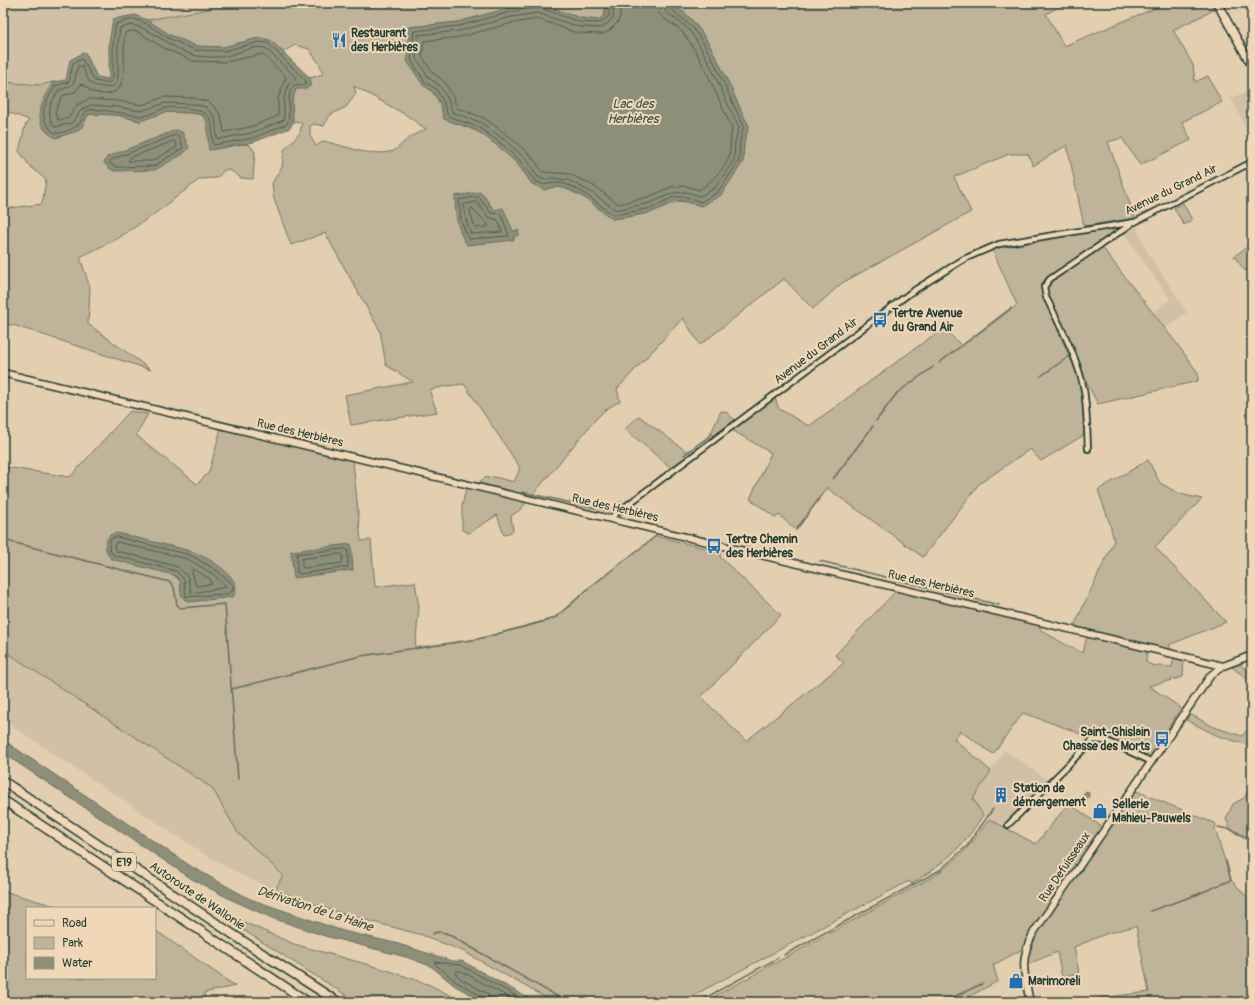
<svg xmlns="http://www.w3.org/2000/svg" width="1255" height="1005" font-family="Pangolin,sans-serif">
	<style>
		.built { fill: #d1c0a5 }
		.green { fill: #bfb399; stroke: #6f7866; fill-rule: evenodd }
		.water { fill: #8e8f79; stroke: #626e5d }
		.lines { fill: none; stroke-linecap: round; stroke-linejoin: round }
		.shore { stroke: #4b5e50; stroke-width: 1 }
		.stream { stroke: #626e5d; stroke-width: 1.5 }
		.street-casing { stroke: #1f3d34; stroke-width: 8 }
		.secondary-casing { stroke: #1f3d34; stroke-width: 9 }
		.primary-casing { stroke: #1f3d34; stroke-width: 10 }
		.highway-casing { stroke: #1f3d34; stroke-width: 11 }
		.street { stroke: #f0d7b8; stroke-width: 4.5 }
		.secondary { stroke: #f0d7b8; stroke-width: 6 }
		.primary { stroke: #f0d7b8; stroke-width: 7 }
		.highway { stroke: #f0d7b8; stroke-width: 8 }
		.labels { text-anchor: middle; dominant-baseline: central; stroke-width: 4; stroke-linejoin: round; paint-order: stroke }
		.shield { fill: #f0d7b8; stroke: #5e6b5c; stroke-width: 1 }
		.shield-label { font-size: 11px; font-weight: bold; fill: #1f3d34 }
		.poi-label { font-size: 12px; font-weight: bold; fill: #1f3d34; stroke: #f0d7b8; text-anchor: start }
		.street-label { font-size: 12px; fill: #1f3d34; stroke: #f0d7b8 }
		.water-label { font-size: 13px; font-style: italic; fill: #354d42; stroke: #f0d7b8 }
	</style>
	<rect width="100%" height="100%" fill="#e3ceb0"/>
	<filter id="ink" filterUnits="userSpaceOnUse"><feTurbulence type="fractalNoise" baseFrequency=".025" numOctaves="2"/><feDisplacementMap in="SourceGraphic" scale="8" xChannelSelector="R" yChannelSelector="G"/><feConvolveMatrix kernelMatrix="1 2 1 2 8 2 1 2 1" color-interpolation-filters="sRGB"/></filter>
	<g filter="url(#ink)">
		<path class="built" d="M3 3H209V9L147 20 135 15 109 43V79L97 78 70 60 66 80 41 85 3 82Z
			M1252 90V131L1249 133 1231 98Z
			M1135 223 1145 248 1187 312 1166 328 1152 314 1170 299 1123 232Z
			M3 650 212 788 238 833 283 875 275 890 243 876 207 856 3 720Z
			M1004 750 1051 782 1008 825 1002 823 1000 825 983 815 973 799Z"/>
		<path class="green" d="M209 3H421L424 7 452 3H605V14L599 20 580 18 541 4 509 8 458 22 409 27 423 85C437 93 440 103 444 119 454 123 466 126 476 131 498 141 519 164 532 184L564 188 587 199 613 219C626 217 641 216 654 211 678 203 673 197 701 206L743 162 744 142 749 126C729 91 707 14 664 3H1066L1046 14 1064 46 1167 3H1210L1214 10 1173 30 1193 65 1195 82 1208 76 1222 102 1182 122 1191 140 1140 165 1122 138 1108 142 1135 218 1084 226 1067 145 1033 166 1028 154H1009L954 177 971 212 842 283 813 309 784 279 700 345 683 318 617 389 620 401 605 410 594 421 521 509 511 516 513 531 504 535 497 515 469 533 462 530V506L467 484 475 486 484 478 495 477 514 482 519 471V466L464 384 447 386 429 390 437 412 351 425 345 395 413 382 386 365 380 331 325 233 291 245 274 199 272 183 282 167 284 150 300 133 302 123 293 122 292 101 296 89 311 85 310 78 323 74 320 65 309 49 295 45 283 52 270 40 259 38 223 47 196 46 170 35 147 20 209 9ZM354 86 406 115 426 129 410 137 394 151 383 153 364 152 324 141 316 146 310 136V126L314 124 324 126 330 115 346 107 356 94Z
			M3 82 41 85 53 82 43 99 83 126 87 116 91 114 117 115 140 121 165 112 192 113 202 115 207 121 209 150 243 144 250 145 255 152 253 179 241 178 230 170H224L217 178 200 179 153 215 117 239 80 257 90 288 88 324 151 370 13 325 3 324V209L42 204 46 180 29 165 19 151 25 126 29 120 3 110Z
			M1183 203 1192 220 1184 225 1174 208Z
			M1112 228 1114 234 1050 277 1042 286 1043 296 1077 374 1082 393 1084 435 1041 461 1030 449 979 484 923 557 827 488 796 530 779 515 776 518 750 499 771 453 732 430 775 398 779 409 809 426 943 328 962 346 1017 305 992 249Z
			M1252 244V266L1245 271 1234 256Z
			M1102 247C1134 290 1168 330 1198 373V381L1098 404 1079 368 1045 291 1047 285 1050 282Z
			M130 411 148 414 136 435 197 484 209 472 221 428 353 461 361 541 371 540 375 587 415 582 419 607 415 649 478 639 554 618 590 587 656 536 721 552 720 557 781 615 701 697 746 741 844 663 835 655 896 591 1038 624 1041 630 1066 645 1083 653 1087 636 1147 651 1146 662 1151 665 1172 667 1174 657 1184 659 1183 677 1149 686 1181 708 1149 758 1095 736 1089 739 1074 731 1023 713 993 754 960 731 954 739 991 771 973 799 983 815C962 849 944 863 911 884L909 881 681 1002H553L463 951 422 935 336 912 275 890 283 875 238 833 212 788 3 650V428L5 467 70 477Z
			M721 411 726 412 735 420 671 468 625 429 639 416 686 451H688L706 439 712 431Z
			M1148 460 1160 483 1180 494 1202 499 1155 547 1226 622 1169 645 1172 650 1074 626 1114 541 1110 524 1098 490Z
			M1240 664 1252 675V683L1232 667Z
			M1190 714 1214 727 1242 736 1252 724V746L1218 736 1186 720Z
			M1252 785V841L1249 842 1231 830 1226 819 1233 804 1244 798Z
			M1134 790 1216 824 1215 829 1231 880 1252 902V1002H1083V1000L1149 992 1136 926 1108 933 1074 947 1079 973 1062 977 1057 952 1026 965V959L1033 938Z
			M1069 803 1102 827 1031 931 1021 950 993 965 998 981 959 1002H704L934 876C961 857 971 845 989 819L1036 844Z
			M3 891 62 908H27V978H155V930L235 986 204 993 206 1002H3Z
			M232 917 294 944 387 970 430 985 463 1002H357L229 921Z"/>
		<path class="water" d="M605 3C621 3 656 0 670 4 707 17 730 93 749 126L744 142 743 162 721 195 701 206 685 201H674L653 212 613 219C595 208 569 178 545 190L532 184 520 166 500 148 478 131 444 119 440 102 432 91 423 85 407 61 409 27 458 22 509 8 541 4 580 18 599 20 605 14Z
			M135 15 147 20 170 35 196 46 223 47 259 38 270 40 310 78 311 85 306 89H296L292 101 293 122 290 128 254 142 209 150 207 121 202 115 191 113 166 112 140 121 117 115 91 114 87 116 83 126 77 131 56 138C29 125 42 101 53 82L66 80 70 60 85 52 97 77 109 79V43L113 19Z
			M176 130 182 132 189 148 183 154 155 170 115 171 110 169 104 163 107 157Z
			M481 192 494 210 503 208 513 231 518 230 519 235 514 236V240L467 245C457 230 455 213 455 196Z
			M117 533 191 551C205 556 248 579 233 597L189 602C179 598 181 591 180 581L174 575 111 559C105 550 103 544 110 535Z
			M351 544 353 570 294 578 291 551Z
			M3 740 192 867 250 899 343 931 395 943 452 961H462L535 1002H485L455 986 432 967 425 964 406 957 325 936 272 918 232 900 192 879 3 753Z
			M1086 791 1089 793V796L1083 805 1078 800Z"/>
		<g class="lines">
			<path class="shore" d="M609 3V16L600 23 579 22 538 7 510 12 459 26 414 31 411 60 425 82 436 89 443 101 448 116 480 128 503 145 522 163 535 181 545 185C572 175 593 204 615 215L652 208 673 197H686L701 202 718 192 739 161 740 141 744 126C727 95 717 59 694 30 689 23 667 7 666 3
				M614 3 613 18 602 28 579 27 538 13 511 17 459 31 418 35 416 58 429 78 440 86 448 99 452 112 482 123 506 141 527 160 538 177 545 180 552 178 568 180 591 192 616 210 650 203 673 193 686 192 700 196 715 188 734 160 735 141 739 127C722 95 711 59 689 30 682 21 662 14 661 3
				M620 3V16L618 22 609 31 602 34 577 33 538 19 512 23 460 37 424 41 422 56 433 73 445 82 453 97 457 108 484 118 509 136 531 156 543 172 570 174 594 186 618 204 648 197 671 187 686 186 699 190C709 184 726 168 729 156 731 148 730 137 732 128 716 96 705 61 683 33 674 22 656 19 655 3
				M134 19 145 23 168 38 195 50 224 51 259 42 268 43 306 81 305 85C302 85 297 84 295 85 284 91 292 116 287 124L253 138 214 145 213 144C212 136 213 126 210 119 206 108 172 105 163 109 156 111 147 117 140 116 131 115 96 108 89 110 82 113 83 120 79 124 75 128 62 134 56 133 52 133 48 126 46 123 39 111 49 97 55 86L69 82 73 63 82 59 95 81 107 83 111 81 113 78V43L116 24Z
				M133 25C155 30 171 49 193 55 202 57 218 58 227 56 239 53 253 45 266 48L296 78 288 85 284 98V120L251 133 219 139 217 138 215 117 206 107 192 104 165 103 141 111 117 107 91 105 81 110 72 123 55 127C45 114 50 103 59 90 78 85 73 82 78 66H82C88 79 88 86 104 87 109 88 112 87 116 84L118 78V43L120 28Z
				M133 31 140 33 164 48 193 61 225 62 263 54 286 77 278 99V116L250 127 224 132 221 116 217 110 209 102 193 98 164 97 142 105 118 101 89 99 77 105 69 118 58 120 55 112 62 96 75 92 81 84C85 85 88 90 93 92 135 104 121 58 125 33Z
				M176 135 179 136 183 148 154 166 116 167 109 163 111 160Z
				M174 141 176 142 177 147 152 161H128L130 158Z
				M479 197 491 213 501 214 509 236 469 239 461 221 459 200Z
				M477 202 488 217 498 220 502 232 471 234 466 220 464 205Z
				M472 208 488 224V227L475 228 470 211Z
				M117 537 190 555 216 570 230 582 233 585V591L226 594 186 597 184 579 176 571 113 555C109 549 107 545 112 538Z
				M117 542 188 559 213 574 227 587 191 593 188 577 178 567 117 551 114 547Z
				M346 549 348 551V567L299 574 297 572V554Z
				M341 554 343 556 342 563 304 568 302 567V559Z
				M193 569 210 579 212 584 196 586 192 571Z
				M486 1002 484 997 458 983 435 964V962L461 965 527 1002
				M491 1002 488 994 461 979 456 974 457 971H461L517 1002"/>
			<path class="stream" d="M939 363 1011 308
				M1041 376 1071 355
				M876 421 897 393 933 367
				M684 455 712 434
				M833 479 873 426
				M522 492 608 511 621 502
				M796 530 827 488
				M3 540 170 582 174 587 177 605 181 608 225 604 238 779
				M820 561 999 605
				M232 689 361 656 478 639 546 621 558 616 590 587 656 536
				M1218 827 1233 830 1252 841
				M1150 911 1196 895 1231 880 1226 861
				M433 934 437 932 446 933 567 1002
				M784 955 940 870 967 846 993 809
				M698 1002 778 958
				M942 1002 982 984"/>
			<g class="street-casing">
				<path id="street" d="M1088 449C1087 429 1087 409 1084 390 1078 358 1060 326 1046 297L1044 287 1050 279 1130 225
					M610 518 910 293 964 259 999 244 1135 222 1252 162
					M1008 825 1093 740 1107 741 1150 761"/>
			</g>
			<g class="secondary-casing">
				<path id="secondary" d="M3 373 1223 666
					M1030 1002C1024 974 1019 958 1034 932L1211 675 1223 666 1252 655"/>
			</g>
			<g class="primary-casing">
				<path id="primary" d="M1217 3 1252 66"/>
			</g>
			<g class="highway-casing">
				<path id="highway" d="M3 781 246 943 338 1002
					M3 800 308 1002"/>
			</g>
			<use href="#street" class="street"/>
			<use href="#secondary" class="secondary"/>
			<use href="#primary" class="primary"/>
			<use href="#highway" class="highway"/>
		</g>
	</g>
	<defs>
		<g id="restaurant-bare" transform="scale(1.2)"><path d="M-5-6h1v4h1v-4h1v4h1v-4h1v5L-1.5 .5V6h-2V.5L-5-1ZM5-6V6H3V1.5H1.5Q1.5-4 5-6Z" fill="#1f6fb2" stroke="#f0d7b8" stroke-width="2.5" paint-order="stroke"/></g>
		<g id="bus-bare" transform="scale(1.2)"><path d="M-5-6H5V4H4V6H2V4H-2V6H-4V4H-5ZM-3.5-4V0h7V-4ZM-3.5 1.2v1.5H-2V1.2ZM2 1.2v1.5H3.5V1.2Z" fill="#1f6fb2" stroke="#f0d7b8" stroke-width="2.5" paint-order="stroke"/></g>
		<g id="building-bare" transform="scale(1.2)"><path d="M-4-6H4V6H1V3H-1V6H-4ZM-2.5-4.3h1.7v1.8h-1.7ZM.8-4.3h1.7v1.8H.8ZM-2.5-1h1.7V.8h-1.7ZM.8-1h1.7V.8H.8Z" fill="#1f6fb2" stroke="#f0d7b8" stroke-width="2.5" paint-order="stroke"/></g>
		<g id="shop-bare" transform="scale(1.2)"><path d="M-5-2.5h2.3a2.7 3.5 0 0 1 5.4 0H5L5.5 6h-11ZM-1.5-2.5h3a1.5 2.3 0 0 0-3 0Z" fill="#1f6fb2" stroke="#f0d7b8" stroke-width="2.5" paint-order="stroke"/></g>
	</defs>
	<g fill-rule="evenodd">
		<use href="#restaurant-bare" x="339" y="40"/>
		<use href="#bus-bare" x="880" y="320"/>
		<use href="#bus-bare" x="714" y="546"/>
		<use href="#bus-bare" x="1162" y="739"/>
		<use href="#building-bare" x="1001" y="795"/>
		<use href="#shop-bare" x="1100" y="811"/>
		<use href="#shop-bare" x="1016" y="981"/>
	</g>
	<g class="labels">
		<rect class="shield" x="112" y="853" width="24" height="18" rx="3"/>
		<g class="shield-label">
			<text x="124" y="862">E19</text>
		</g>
		<g class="poi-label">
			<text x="351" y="33">Restaurant<tspan x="351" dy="14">des Herbières</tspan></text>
			<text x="892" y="313">Tertre Avenue<tspan x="892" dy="14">du Grand Air</tspan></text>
			<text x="726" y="539">Tertre Chemin<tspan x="726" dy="14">des Herbières</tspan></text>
			<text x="1150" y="732" text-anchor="end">Saint-Ghislain<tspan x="1150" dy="14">Chasse des Morts</tspan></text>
			<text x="1013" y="788">Station de<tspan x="1013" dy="14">démergement</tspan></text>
			<text x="1112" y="804">Sellerie<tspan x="1112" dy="14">Mahieu-Pauwels</tspan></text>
			<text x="1028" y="981">Marimoreli</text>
		</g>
		<g class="street-label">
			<text transform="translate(1171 190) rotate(-26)">Avenue du Grand Air</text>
			<text transform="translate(816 351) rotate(-37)">Avenue du Grand Air</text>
			<text transform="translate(300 433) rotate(13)">Rue des Herbières</text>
			<text transform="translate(615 508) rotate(13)">Rue des Herbières</text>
			<text transform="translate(931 584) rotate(13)">Rue des Herbières</text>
			<text transform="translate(1065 867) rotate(-56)">Rue Defuisseaux</text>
			<text transform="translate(197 896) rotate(34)">Autoroute de Wallonie</text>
		</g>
		<g class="water-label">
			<text x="633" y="104">Lac des<tspan x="633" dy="15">Herbières</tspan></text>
			<text transform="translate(315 909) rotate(18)">Dérivation de La Haine</text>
		</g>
	</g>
	<rect width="1255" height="1005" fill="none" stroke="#f0d7b8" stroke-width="16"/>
	<rect x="8" y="8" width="1239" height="989" fill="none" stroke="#1f3d34" stroke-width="1.5" filter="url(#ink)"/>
	<rect x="26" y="907" width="130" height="72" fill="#f0d7b8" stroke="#9c9983"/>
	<rect x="34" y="920" width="20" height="6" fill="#f0d7b8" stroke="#9c9983"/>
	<text x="62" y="927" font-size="12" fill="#1f3d34">Road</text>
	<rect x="34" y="937" width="20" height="12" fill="#bfb399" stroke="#9c9983"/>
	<text x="62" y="947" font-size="12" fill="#1f3d34">Park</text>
	<rect x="34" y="957" width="20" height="12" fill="#8e8f79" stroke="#9c9983"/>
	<text x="62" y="967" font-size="12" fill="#1f3d34">Water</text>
</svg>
